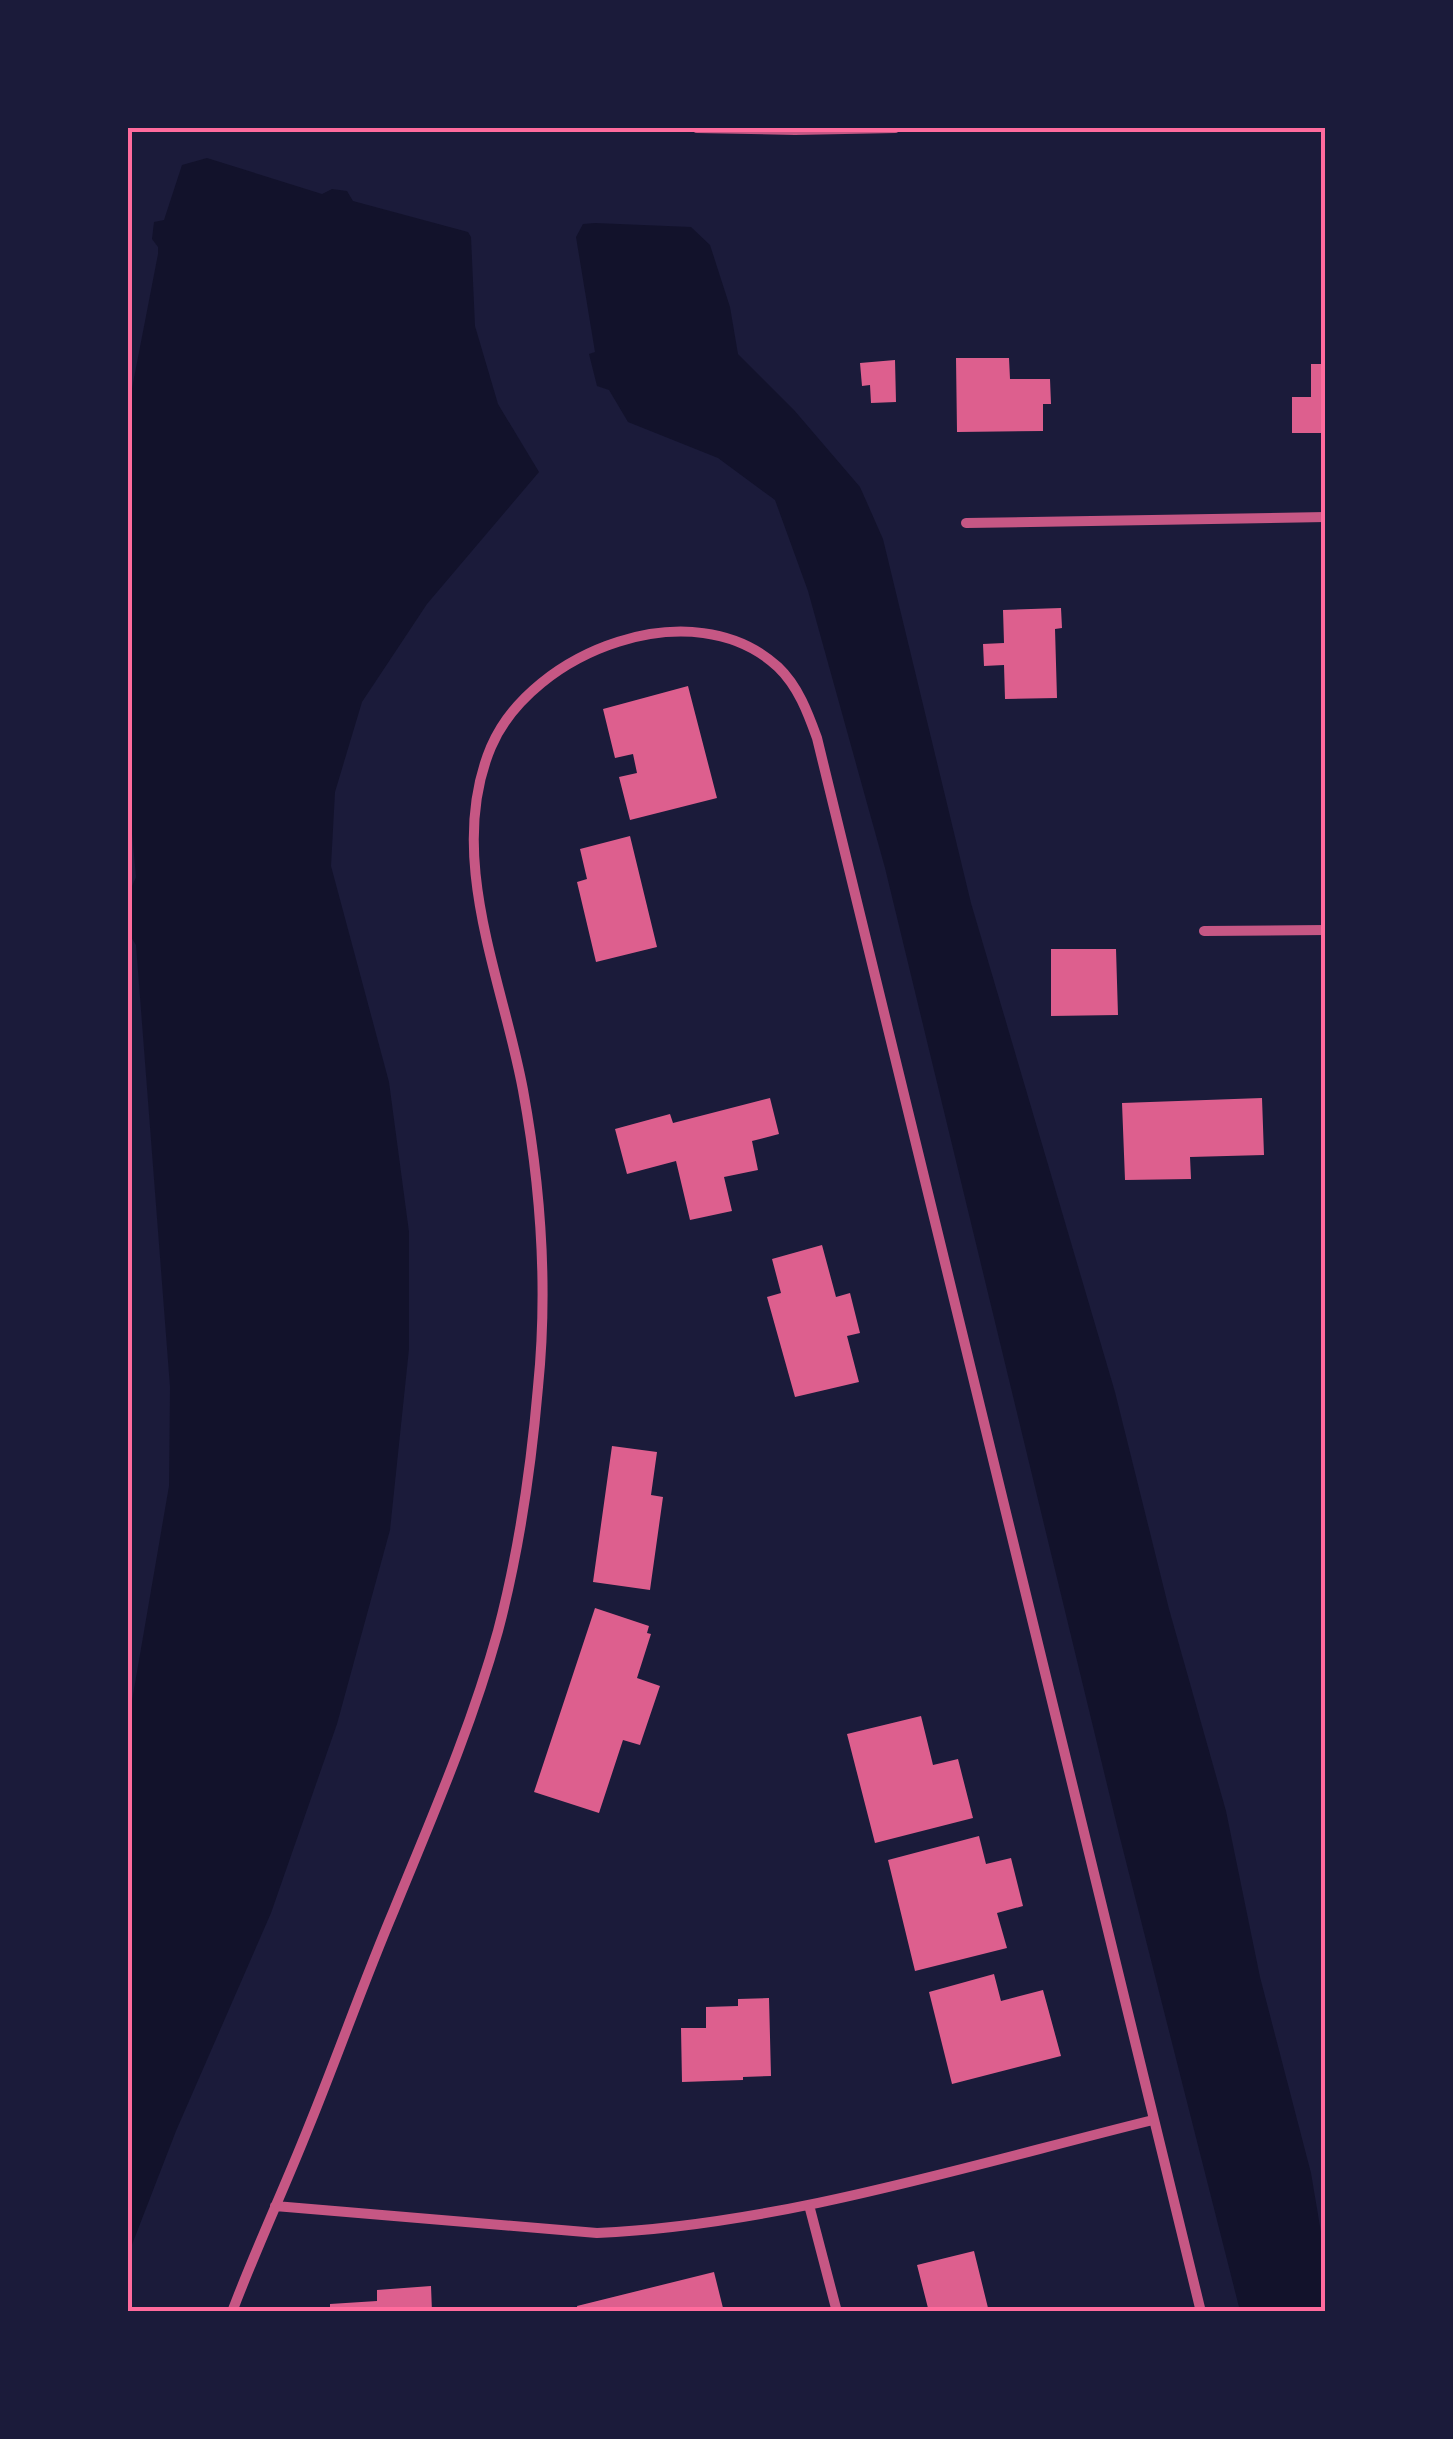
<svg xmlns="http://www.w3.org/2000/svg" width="1453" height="2439" font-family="'IBM Plex Serif',serif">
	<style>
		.water { fill: #12122b }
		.building { fill: #dd5f8e }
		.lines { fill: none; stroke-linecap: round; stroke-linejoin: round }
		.minor { stroke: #c65784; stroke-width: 10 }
		.neatline { fill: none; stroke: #ff6b9d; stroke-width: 4 }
	</style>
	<rect width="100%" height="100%" fill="#1b1b3a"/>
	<path class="water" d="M207 158 322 194 332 189 347 191 353 201 468 232 471 237 475 326 498 404 539 472 427 604 362 702 335 792 331 866 389 1082 409 1232V1349L390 1530 337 1724 271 1913 176 2131 128 2255V1724L169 1486 170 1387 136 945 128 932V895L136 877 128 789V409L158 254V247L152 239 154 222 164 220 182 165Z
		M595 223 691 227 710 245 730 307 738 354 794 410 860 487 883 539 971 903 1115 1392 1169 1609 1226 1811 1260 1977 1311 2173 1325 2256V2311H1240L1119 1834 885 868 808 591 775 500 718 458 628 422 609 390 597 386 589 354 595 352 576 237 583 224Z"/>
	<path class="building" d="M956 358H1009L1010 379H1050L1051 404H1043V431L957 432Z
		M895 360 896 402 871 403 870 385 862 386 860 363Z
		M1311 364H1326V433H1292V397H1311Z
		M1061 608 1062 628 1055 629 1057 698 1005 699 1004 665 984 666 983 644 1004 643 1003 610Z
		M688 686 717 798 630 820 619 777 637 773 633 754 615 758 603 709Z
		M630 836 657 947 596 962 577 882 587 879 580 849Z
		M1051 949H1116L1118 1015 1051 1016Z
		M770 1098 779 1134 752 1141 758 1170 724 1177 732 1211 690 1220 676 1161 627 1174 615 1129 670 1114 673 1123Z
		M1262 1098 1264 1155 1190 1157 1191 1179 1125 1180 1122 1103Z
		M822 1245 836 1297 850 1293 860 1333 847 1336 859 1382 795 1397 767 1297 781 1293 772 1259Z
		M612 1446 657 1452 651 1495 663 1497 650 1590 593 1582Z
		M595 1608 649 1626 647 1633 651 1634 637 1678 660 1686 640 1745 623 1740 599 1813 534 1792Z
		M921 1716 933 1765 958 1759 973 1818 875 1843 847 1734Z
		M979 1836 986 1864 1011 1858 1023 1906 997 1913 1007 1948 915 1971 888 1860Z
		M994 1974 1001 2001 1043 1990 1061 2056 952 2084 929 1992Z
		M769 1998 771 2076 743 2077V2080L682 2082 681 2028H706V2007L738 2006V1999Z
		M974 2251 989 2312H929L917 2265Z
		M714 2272 724 2312H578L577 2306Z
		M431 2286 432 2312H330V2304L377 2301V2290Z"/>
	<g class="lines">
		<path class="minor" d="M697 128 795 130 895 128
			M966 523 1326 517
			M1204 931 1326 930
			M809 2205 837 2312
			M275 2206 597 2233C780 2225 974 2164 1153 2120
			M232 2312C255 2251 283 2191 307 2131 337 2058 363 1983 394 1910 432 1817 471 1728 498 1631 519 1551 531 1469 538 1387 548 1288 541 1188 523 1090 503 981 445 856 491 747 532 651 694 589 778 667 798 686 808 713 817 738L1201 2312"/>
	</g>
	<rect width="1453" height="2439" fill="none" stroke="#1b1b3a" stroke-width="260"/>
	<rect x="130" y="130" width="1193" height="2179" class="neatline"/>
</svg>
